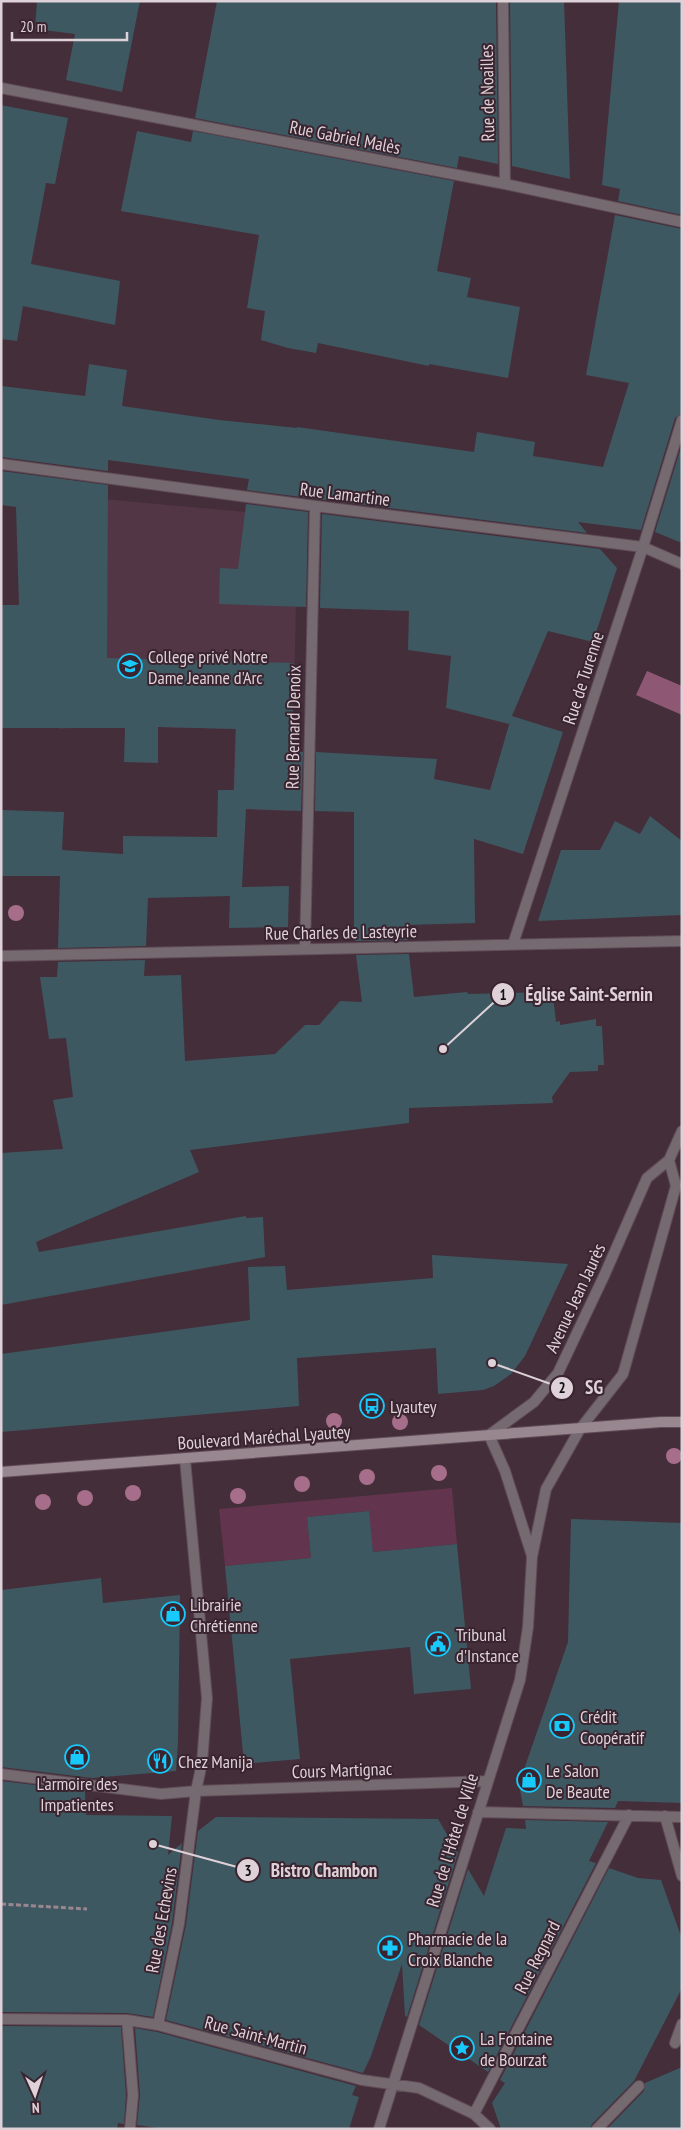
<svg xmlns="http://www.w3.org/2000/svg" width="683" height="2130" font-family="'PT Sans Narrow',sans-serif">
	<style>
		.built { fill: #523645 }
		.green { fill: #63344e }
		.water { fill: #8e5774 }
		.building { fill: #3e5862 }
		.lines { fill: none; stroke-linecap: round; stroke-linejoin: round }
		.street-casing { stroke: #604b56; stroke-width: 12 }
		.secondary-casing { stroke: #604b56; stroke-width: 12 }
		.path { stroke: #998790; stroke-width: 3; stroke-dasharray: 5 2.5; stroke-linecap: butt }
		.street { stroke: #756a6f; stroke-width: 10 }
		.secondary { stroke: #98878f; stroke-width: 10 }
		.tree { fill: #a66e8a }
		.labels { text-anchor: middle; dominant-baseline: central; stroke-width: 4; stroke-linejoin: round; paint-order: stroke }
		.street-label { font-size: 18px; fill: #dfd1d8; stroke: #39242f }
		.poi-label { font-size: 18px; fill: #dfd1d8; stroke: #39242f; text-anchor: start }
		.leader { fill: none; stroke: #dfd1d8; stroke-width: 2 }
		.callout-dot { fill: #dfd1d8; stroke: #39242f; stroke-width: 2 }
		.mark-label { font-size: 15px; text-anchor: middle; font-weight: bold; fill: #111 }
		.callout-label { font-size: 19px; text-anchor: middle; font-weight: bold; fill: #dfd1d8; stroke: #39242f; stroke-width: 4; stroke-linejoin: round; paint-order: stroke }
	</style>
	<rect width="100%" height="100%" fill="#442e39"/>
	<path class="built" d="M60 495 245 512 298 520 291 811 233 809 235 729 158 727 73 708V728L59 729Z"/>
	<path class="green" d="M452 1488 457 1544 373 1552 368 1511 307 1517 311 1558 225 1566 219 1509Z"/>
	<path class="water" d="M647 671 682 686V715L636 695Z"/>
	<path class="building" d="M37 1H140L122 92 66 80 75 34 35 29Z
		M217 1H496L498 164 459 156 457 168 195 118Z
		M510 1H564L570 179 512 166Z
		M619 1H682V215L618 201 620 189 602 185Z
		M1 105 68 118 55 184 46 183 31 264 120 281 115 325 23 306 17 341 1 339Z
		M137 131 191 142 193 131 454 181 437 271 471 278 467 297 520 307 508 378 429 364V366L318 343 316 353 288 348 261 340 265 311 247 308 259 235 121 211Z
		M615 215 682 229V413L675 418 641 530 578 522 587 533 247 490 249 479 146 465 108 460V471L1 457V386L85 396 89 364 127 370 122 406 219 420 297 428V427L474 452 477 432 535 442 533 456 603 467 629 383 586 375Z
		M682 444V543L655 532Z
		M1 471 108 485 107 658 294 663 292 751 303 752 301 811 246 809 242 887 289 886 288 927 229 928 230 896 148 898 146 946 58 948 60 876H1V810L64 812 62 850 123 854V836L217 837 218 790H234L236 729 158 727V763L124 762 125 728H2L1 605H19L16 507 1 505Z
		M246 504 308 512 306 607 219 604 220 568 238 569Z
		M322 514 600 549 617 568 593 642 548 631 512 716 563 732 523 854 474 839 475 923 406 925 408 940 354 941V812L315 811 316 752 437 759 434 779 490 790 511 718 509 724 446 708 451 656 408 650 409 611 320 608Z
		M650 816 682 841V915L538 921 561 850H600L615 821 640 834Z
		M409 954 414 997 467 992 468 994 549 992 550 996H553L556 1022 560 1021V1025L596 1019V1026H602L604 1065H598V1071L570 1072 552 1097 553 1103 409 1108V1123L190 1150 199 1172 36 1242 39 1252 246 1216V1218L263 1217 265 1257 1 1305V1153L63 1149 53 1100 73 1097 66 1038 49 1039 40 977H57L58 962 145 960 144 976 181 975 185 1061 275 1054 305 1025H319L340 1001 362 1002 356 955Z
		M432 1255 568 1264 525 1356 511 1374 494 1386 483 1390 438 1394 436 1348 297 1358 299 1406 1 1432V1354L250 1320 248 1267 285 1266 287 1290 433 1278Z
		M369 1511 373 1552 457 1544 471 1689 414 1694 410 1647 290 1659 300 1759 253 1763 243 1753 225 1566 311 1558 307 1517Z
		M571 1519 682 1523V1803L618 1801 615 1808 523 1806 519 1784 568 1642Z
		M101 1578 103 1603 180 1595 178 1743 176 1771 92 1778 1 1767V1590Z
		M1 1781 85 1791 86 1815 172 1816 168 1855 182 1843 172 1923 153 2017 127 2013 1 2012Z
		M216 1817 438 1819 458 1853 407 2017 405 2016 402 1964 371 2056 363 2073 166 2020 186 1925 198 1831Z
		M525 1820 608 1822 589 1861 596 1863 488 2072 419 2025 468 1869 484 1896 506 1828 526 1829Z
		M609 1868 638 1878 661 1880 682 1939V1988L634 2081 592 2124 590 2129H501L492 2103 505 2083 500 2080Z
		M1 2026 121 2027 126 2095 124 2124 118 2123 117 2129H1Z
		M135 2028 157 2032 356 2086 352 2095 359 2097 349 2129H165L137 2125 140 2095Z
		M682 2067V2129H607L644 2091 645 2083Z"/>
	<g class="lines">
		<g class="street-casing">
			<path id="street" d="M503 1 505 184
				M1 88 505 184 682 222
				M1 464 315 506 643 547 682 564
				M513 944 643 547 682 420
				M305 949 315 506
				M1 956 682 941
				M532 1556 505 1471 489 1435 534 1402 558 1373 604 1276 647 1178 669 1160 682 1131
				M1 1774 161 1794 196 1791 488 1781
				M478 1812 682 1817
				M665 1816 682 1876
				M1 2019 127 2020 158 2025 362 2080 419 2088 474 2114 490 2129
				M127 2020 133 2095 130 2129
				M158 2025 179 1924 196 1791 202 1763 207 1698 185 1459
				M675 2043 682 2024
				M474 2114 629 1815
				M379 2129 520 1680 528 1627 532 1557 546 1489 580 1429 623 1374 676 1186 669 1160
				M597 2129 639 2086"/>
		</g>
		<g class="secondary-casing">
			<path id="secondary" d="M1 1472 661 1422H682"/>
		</g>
		<path class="path" d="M1 1904 87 1909"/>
		<use href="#street" class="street"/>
		<use href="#secondary" class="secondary"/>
	</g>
	<g class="tree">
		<circle cx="16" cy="913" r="8"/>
		<circle cx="334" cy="1421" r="8"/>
		<circle cx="400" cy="1422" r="8"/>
		<circle cx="674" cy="1456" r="8"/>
		<circle cx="439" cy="1473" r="8"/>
		<circle cx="367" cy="1477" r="8"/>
		<circle cx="302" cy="1484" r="8"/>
		<circle cx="133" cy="1493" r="8"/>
		<circle cx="238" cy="1496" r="8"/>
		<circle cx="85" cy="1498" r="8"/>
		<circle cx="43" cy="1502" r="8"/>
	</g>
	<defs>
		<g id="school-ring" transform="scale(1.25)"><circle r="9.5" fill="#39242f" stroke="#18cafc" stroke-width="1.5"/><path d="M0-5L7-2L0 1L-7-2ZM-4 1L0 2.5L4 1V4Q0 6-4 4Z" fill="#18cafc"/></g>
		<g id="bus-ring" transform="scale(1.25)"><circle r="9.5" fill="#39242f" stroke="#18cafc" stroke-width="1.5"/><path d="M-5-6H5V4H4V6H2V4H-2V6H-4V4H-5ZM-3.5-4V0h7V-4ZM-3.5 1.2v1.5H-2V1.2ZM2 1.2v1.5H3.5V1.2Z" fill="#18cafc"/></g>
		<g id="shop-ring" transform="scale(1.25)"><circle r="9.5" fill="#39242f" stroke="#18cafc" stroke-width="1.5"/><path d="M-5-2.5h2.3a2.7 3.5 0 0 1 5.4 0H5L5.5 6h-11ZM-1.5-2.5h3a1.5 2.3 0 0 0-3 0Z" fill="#18cafc"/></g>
		<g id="civic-ring" transform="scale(1.25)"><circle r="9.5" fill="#39242f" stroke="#18cafc" stroke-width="1.5"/><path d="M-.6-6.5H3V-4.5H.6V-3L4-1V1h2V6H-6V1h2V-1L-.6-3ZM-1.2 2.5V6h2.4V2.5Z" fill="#18cafc"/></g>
		<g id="bank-ring" transform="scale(1.25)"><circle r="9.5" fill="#39242f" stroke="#18cafc" stroke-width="1.5"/><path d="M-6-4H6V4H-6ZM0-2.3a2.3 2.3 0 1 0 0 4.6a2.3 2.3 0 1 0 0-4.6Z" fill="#18cafc"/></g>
		<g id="restaurant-ring" transform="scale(1.25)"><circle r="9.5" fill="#39242f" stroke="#18cafc" stroke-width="1.5"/><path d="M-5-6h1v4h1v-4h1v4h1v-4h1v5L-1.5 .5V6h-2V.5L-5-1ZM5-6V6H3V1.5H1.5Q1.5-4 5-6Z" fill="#18cafc"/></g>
		<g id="pharmacy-ring" transform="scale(1.25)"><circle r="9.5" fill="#39242f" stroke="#18cafc" stroke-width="1.5"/><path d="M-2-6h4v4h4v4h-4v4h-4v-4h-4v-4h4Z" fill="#18cafc"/></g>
		<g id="sight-ring" transform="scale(1.25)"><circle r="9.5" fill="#39242f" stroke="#18cafc" stroke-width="1.5"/><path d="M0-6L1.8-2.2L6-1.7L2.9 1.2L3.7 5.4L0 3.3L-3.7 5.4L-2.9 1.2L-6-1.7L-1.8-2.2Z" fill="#18cafc"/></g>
	</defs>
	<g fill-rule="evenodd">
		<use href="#school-ring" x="130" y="666"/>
		<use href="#bus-ring" x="372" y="1406"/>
		<use href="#shop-ring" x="173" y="1614"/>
		<use href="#civic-ring" x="438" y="1644"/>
		<use href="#bank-ring" x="562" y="1726"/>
		<use href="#shop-ring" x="77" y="1757"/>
		<use href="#restaurant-ring" x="160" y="1761"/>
		<use href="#shop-ring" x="529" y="1780"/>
		<use href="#pharmacy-ring" x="390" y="1948"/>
		<use href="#sight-ring" x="462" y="2048"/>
	</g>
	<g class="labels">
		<g class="street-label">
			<text transform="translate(487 93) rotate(-91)">Rue de Noailles</text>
			<text transform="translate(345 137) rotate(11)">Rue Gabriel Malès</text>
			<text transform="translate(345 494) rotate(7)">Rue Lamartine</text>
			<text transform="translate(583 678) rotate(-72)">Rue de Turenne</text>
			<text transform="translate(293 727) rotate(-89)">Rue Bernard Denoix</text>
			<text transform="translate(341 932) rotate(-1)">Rue Charles de Lasteyrie</text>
			<text transform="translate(575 1298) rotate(-65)">Avenue Jean Jaurès</text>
			<text transform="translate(264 1437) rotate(-4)">Boulevard Maréchal Lyautey</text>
			<text transform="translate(342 1770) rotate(-2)">Cours Martignac</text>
			<text transform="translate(452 1840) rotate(-73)">Rue de l'Hôtel de Ville</text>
			<text transform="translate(161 1920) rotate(-80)">Rue des Echevins</text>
			<text transform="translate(537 1957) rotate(-63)">Rue Regnard</text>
			<text transform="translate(256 2035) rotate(15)">Rue Saint-Martin</text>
		</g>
		<g class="poi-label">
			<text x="148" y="656">College privé Notre<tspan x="148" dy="21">Dame Jeanne d'Arc</tspan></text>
			<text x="390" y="1406">Lyautey</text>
			<text x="190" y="1604">Librairie<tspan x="190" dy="21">Chrétienne</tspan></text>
			<text x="456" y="1634">Tribunal<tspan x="456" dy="21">d'Instance</tspan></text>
			<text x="580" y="1716">Crédit<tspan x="580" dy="21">Coopératif</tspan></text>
			<text x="178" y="1761">Chez Manija</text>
			<text x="546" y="1770">Le Salon<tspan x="546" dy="21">De Beaute</tspan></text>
			<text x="77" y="1783" text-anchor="middle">L'armoire des<tspan x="77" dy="21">Impatientes</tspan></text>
			<text x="408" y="1938">Pharmacie de la<tspan x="408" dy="21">Croix Blanche</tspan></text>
			<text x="480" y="2038">La Fontaine<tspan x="480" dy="21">de Bourzat</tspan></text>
		</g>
	</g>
	<path class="leader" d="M443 1049L503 994M492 1363L562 1388M153 1844L248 1870"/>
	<g class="callout-dot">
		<circle cx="443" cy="1049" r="5"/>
		<circle cx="492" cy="1363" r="5"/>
		<circle cx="153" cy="1844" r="5"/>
		<circle cx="503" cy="994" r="12"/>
		<circle cx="562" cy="1388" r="12"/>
		<circle cx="248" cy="1870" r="12"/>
	</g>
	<g class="mark-label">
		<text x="503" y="1000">1</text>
		<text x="562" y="1393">2</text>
		<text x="248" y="1876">3</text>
	</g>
	<g class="callout-label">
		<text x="589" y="1001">Église Saint-Sernin</text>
		<text x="594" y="1394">SG</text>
		<text x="324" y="1877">Bistro Chambon</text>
	</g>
	<rect width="683" height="2130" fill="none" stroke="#dfd1d8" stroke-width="5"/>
	<g transform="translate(35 2095) rotate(177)" stroke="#39242f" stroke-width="4" paint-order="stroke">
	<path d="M0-4L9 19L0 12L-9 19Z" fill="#dfd1d8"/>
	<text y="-8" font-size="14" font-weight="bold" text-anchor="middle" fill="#dfd1d8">N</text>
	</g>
	<path d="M12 32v8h115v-8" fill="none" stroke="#dfd1d8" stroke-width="2.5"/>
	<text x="20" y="32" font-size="15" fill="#dfd1d8" stroke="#39242f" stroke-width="4" paint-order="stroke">20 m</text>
</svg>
